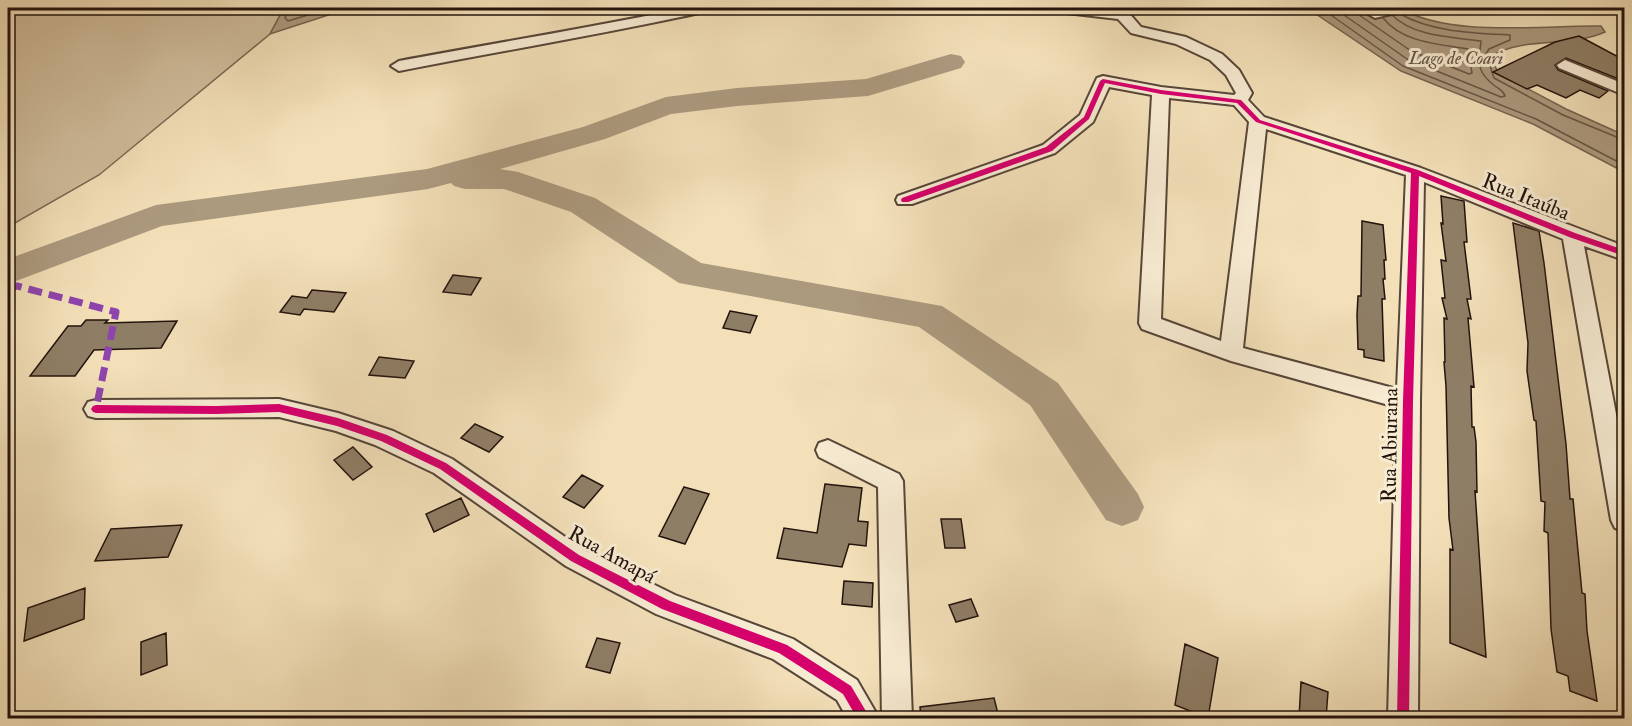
<svg xmlns="http://www.w3.org/2000/svg" width="1632" height="726" font-family="'IM FELL Double Pica',serif">
	<style>
		.green { fill: #d0bd9c; stroke: #7a6854; stroke-width: 1.5 }
		.water { fill: #ac9a7f; stroke: #756451; stroke-width: 1.5 }
		.lines { fill: none; stroke-linecap: round; stroke-linejoin: round }
		.shore { stroke: #685646; stroke-width: 1.5 }
		.river { fill: #ac9a7f; fill-rule: evenodd }
		.building { fill: #8f7e66; stroke: #23130d; stroke-width: 1.5 }
		.street-casing { stroke: #574638; stroke-width: 4 }
		.street { fill: #f7ebd2; fill-rule: evenodd }
		.quiet { stroke: #8e44ad; stroke-width: 7; stroke-dasharray: 14 7; stroke-linecap: butt }
		.cycleway-casing { stroke: #f7ebd2; stroke-width: 4 }
		.cycleway { fill: #d6006c; fill-rule: evenodd }
		.labels { text-anchor: middle; dominant-baseline: central; stroke-width: 6; stroke-linejoin: round; paint-order: stroke }
		.far-water-label { font-size: 18px; font-style: italic; fill: #615040; stroke: #f7ebd2 }
		.street-label { font-size: 21px; fill: #23130d; stroke: #f7ebd2 }
	</style>
	<rect width="100%" height="100%" fill="#f3e0b9"/>
	<filter id="stains"><feTurbulence type="fractalNoise" baseFrequency=".00333" numOctaves="4"/><feColorMatrix values="0 0 0 0 .2 0 0 0 0 .09 0 0 0 0 .02 0 0 0 .5 -.17"/></filter>
	<radialGradient id="worn" r=".72"><stop offset=".6" stop-color="#630" stop-opacity="0"/><stop offset="1" stop-color="#630" stop-opacity=".3"/></radialGradient>
	<path class="green" d="M8 8H284L270 34 99 175 8 227Z"/>
	<path class="water" d="M284 8H350L270 34Z
		M1307 8H1400C1450 38 1543 25 1601 26L1605 32C1569 48 1526 36 1491 56L1498 73 1566 109 1624 135V172L1533 124 1401 71Z"/>
	<g class="lines">
		<path class="shore" d="M289 8 285 18 288 21 331 8
			M1321 8 1403 66 1536 119 1624 165
			M1334 8 1407 59 1501 97 1505 96C1503 90 1500 90 1495 86 1475 71 1479 62 1481 41 1452 37 1414 37 1392 15
			M1349 8 1411 51 1469 74 1472 73 1468 49C1439 44 1403 43 1383 18
			M1400 14C1432 32 1473 33 1510 35V40L1489 49 1486 54 1494 78 1563 115 1624 140"/>
		<path class="river" d="M951 54 961 56 965 62 961 68 868 96 737 106 671 114 605 139 500 169 518 172 595 198 701 263 942 306 1058 383 1138 494 1144 507 1138 520 1122 526 1106 520 1030 405 919 327 679 283 571 212 504 189H465L454 186 451 183 428 189 162 226 8 284V259L156 205 427 169 583 127 666 97 737 88 866 79Z"/>
	</g>
	<path class="building" d="M1579 36 1624 60V77L1621 80 1566 58 1555 65 1558 70 1608 91 1599 98 1580 90 1566 98 1537 85 1527 89 1493 72 1555 42Z
		M1441 196 1464 201 1467 242H1464L1471 299H1467L1471 319 1468 318 1474 387 1471 386 1472 427H1474L1476 442 1477 492 1475 491 1486 657 1450 643V549L1453 550 1449 518 1446 386 1444 362H1445L1444 318 1447 319 1442 298H1445L1441 260 1446 261 1441 223 1443 224Z
		M1362 221 1383 225 1386 260H1384L1385 279H1383L1385 299H1382L1384 361 1364 357V350L1358 349 1357 315 1358 296H1361Z
		M1513 223 1539 231 1544 263 1566 444 1570 499H1573L1582 593 1585 594 1587 631 1597 701 1570 691 1568 676 1557 672 1551 629 1548 533 1544 531 1545 502 1541 501 1536 421 1534 420 1527 371 1528 343Z
		M453 275 481 278 471 295 443 292Z
		M312 290 346 293 334 312 304 309 300 315 280 312 292 296 307 298Z
		M730 311 757 316 750 333 723 328Z
		M86 320H108L105 323 177 321 161 348 94 350 75 376H30L68 326H81Z
		M379 357 414 361 405 378 369 375Z
		M475 424 503 437 489 452 461 438Z
		M353 447 372 467 353 480 334 460Z
		M582 475 603 486 584 508 563 497Z
		M825 484 862 488 858 521 868 522 866 546 849 544 842 567 777 558 784 528 817 533Z
		M684 487 709 494 685 544 659 536Z
		M461 498 469 515 434 532 426 514Z
		M941 519H961L965 548H945Z
		M182 525 168 557 95 561 111 529Z
		M844 581 873 583 872 607 842 604Z
		M85 588 84 619 24 641 28 608Z
		M971 599 978 616 956 622 949 605Z
		M166 633 167 665 141 675V642Z
		M597 638 620 643 610 673 586 667Z
		M1185 644 1218 658 1208 718 1175 705Z
		M1301 682 1328 692 1326 718H1299Z
		M994 698 999 718H921L920 707Z"/>
	<g class="lines">
		<g class="street-casing">
			<path id="street" d="M685 8H711L704 12C603 34 501 51 399 71L391 66 399 61C494 43 590 28 685 8Z
				M1051 8H1095L1128 12 1141 27 1186 37 1222 54 1239 70 1252 93 1248 100 1264 117 1421 168 1624 246V260L1584 246 1624 456V531L1615 528 1611 520 1563 239 1424 182 1420 401 1418 718H1388L1396 407 1231 361 1142 329 1139 323 1152 95 1109 87 1093 122 1055 153 912 204H898L896 200 898 196 1043 145 1080 115 1097 78 1103 76 1161 87 1234 95 1236 93 1226 75 1210 60 1176 44 1131 33 1118 19 1058 12ZM1169 98 1234 105 1249 122 1221 341 1161 319ZM1266 129 1406 175 1397 389 1243 348Z
				M1383 8H1406L1404 11 1375 18 1368 14 1370 11Z
				M1565 60 1624 84V95L1559 68 1557 65Z
				M279 399 338 413 393 431 452 459 584 550 675 595 793 639 857 680 879 718H847L837 700 773 659 656 614 566 566 434 473 375 445 336 431 279 417 96 418 88 416 84 409 88 402 96 400Z
				M828 440 899 474 903 481 912 718H882L878 487 819 457 816 450 819 443Z"/>
		</g>
		<use href="#street" class="street"/>
		<path class="quiet" d="M8 288 17 286 116 312 96 409"/>
		<g class="cycleway-casing">
			<path id="cycleway" d="M1103 79 1161 90 1241 100 1260 120 1418 170 1575 233 1624 250V256L1569 237 1419 176 1413 401 1409 718H1397L1403 401 1411 173 1256 122 1237 103 1161 94 1105 83 1089 119 1052 151 908 202H902L901 200 902 198 1046 147 1084 117 1100 81Z
				M279 404 338 418 387 435 446 463 579 555 670 601 787 645 851 686 870 718H857L843 694 779 653 662 609 571 561 440 469 381 441 337 426 279 412 216 414 96 413 93 412 91 409 93 406 96 405 216 406Z"/>
		</g>
		<use href="#cycleway" class="cycleway"/>
	</g>
	<g class="labels">
		<g class="far-water-label">
			<text x="1456" y="58">Lago de Coari</text>
		</g>
		<g class="street-label">
			<text transform="translate(1526 197) rotate(22)">Rua Itaúba</text>
			<text transform="translate(1390 445) rotate(-89)">Rua Abiurana</text>
			<text transform="translate(612 555) rotate(29)">Rua Amapá</text>
		</g>
	</g>
	<rect width="1632" height="726" fill="none" stroke="#f3e0b9" stroke-width="30"/>
	<rect x="9" y="9" width="1614" height="708" fill="none" stroke="#23130d" stroke-width="3"/>
	<rect x="15" y="15" width="1602" height="696" fill="none" stroke="#23130d" stroke-width="1.5"/>
	<rect width="100%" height="100%" filter="url(#stains)"/>
	<rect width="100%" height="100%" fill="url(#worn)"/>
</svg>
